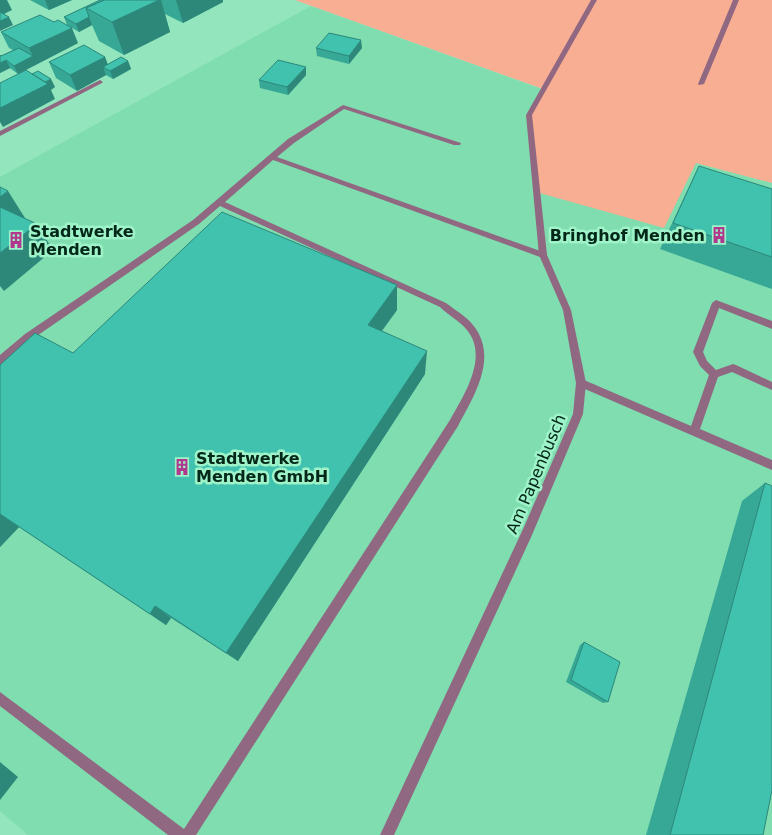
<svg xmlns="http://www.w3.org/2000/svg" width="772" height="835" font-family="'DejaVu Sans',sans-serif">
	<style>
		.built { fill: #7fddaf }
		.green { fill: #f7ae92 }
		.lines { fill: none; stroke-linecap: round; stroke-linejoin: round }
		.service { fill: #916882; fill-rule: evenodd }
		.minor { fill: #916882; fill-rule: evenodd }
		.wall { fill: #37a796 }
		.shaded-wall { fill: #2d887a }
		.building { fill: #40c2af; stroke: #2d887a }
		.labels { text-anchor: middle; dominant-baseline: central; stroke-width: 5; stroke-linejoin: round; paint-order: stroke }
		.poi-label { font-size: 16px; font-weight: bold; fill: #032718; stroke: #9ff3c9; text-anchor: start }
		.street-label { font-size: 16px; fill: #032718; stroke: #9ff3c9 }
	</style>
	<rect width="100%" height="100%" fill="#92e5bc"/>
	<path class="built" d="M311 6 544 90 696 163 772 183V835H28L0 811V177Z"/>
	<path class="green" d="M295 0H772V183L696 163 664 228 536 192 529 115 543 89Z"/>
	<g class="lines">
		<path class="service" d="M343 105 461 143 460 145H454L344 109 294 143 277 157 546 253 547 255 546 257H540L273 160 225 202 446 303C455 310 466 316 473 325 499 357 474 396 458 426L196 835H168L0 706V692L184 829 450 420C464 395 489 357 467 330 460 321 448 315 440 307L220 206 199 224 31 340 0 365V355L25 334 193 220 288 139Z
			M716 300 772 321V329L719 308 703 352 707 361 716 370 733 364 736 365 772 382V390L732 372 718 377 700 429 772 460V470L578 386 576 383 578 380H584L691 426 709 375 700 366 693 352 712 303Z"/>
		<path class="minor" d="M591 0H597L532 115 547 255 571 310 586 383 583 414 532 535 394 835H380L524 527 573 414 576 383 563 310 539 255 526 115Z
			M733 0H739L704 84 699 85 698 84Z
			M100 80 103 82 102 83 0 136V131Z"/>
	</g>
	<path class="wall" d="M30 0H72L49 10Z
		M100 0H223V2L183 23 165 14 170 32 124 55 99 41 92 25 79 32 67 25 64 17Z
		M1 32 78 43 18 74 10 68 0 73V55L1 56 13 50 9 48Z
		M316 48H362L349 64 317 56Z
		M105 57 108 65 128 61 131 69 113 79 106 75 77 91 56 78 49 62Z
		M306 67V75L288 95 260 88 259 80Z
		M699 166 772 189V289L660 249 686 193Z
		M397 285V310L382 331 425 374 238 661 171 618 166 625 19 527 0 547V365L73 353Z
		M765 483 763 835H646L742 501Z
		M584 642 608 702 603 703 566 682 580 645Z"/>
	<path class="shaded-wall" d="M0 0H7L12 10 0 16Z
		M45 0H72L49 10Z
		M159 0H161L170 32 124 55 112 22Z
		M176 0H223V2L183 23Z
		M9 17 13 25 0 31V21Z
		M89 17 92 25 79 32 76 24Z
		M72 28 78 43 18 74 14 66 33 56 29 48Z
		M361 40 362 48 349 64V56Z
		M105 57 110 71 128 61 131 69 113 79 110 71 103 67 106 75 77 91 70 75Z
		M6 60 10 68 0 73V63Z
		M306 67V75L288 95 287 87Z
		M51 79 55 87 51 90 55 99 3 127 0 122V108Z
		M8 191 25 218 10 229 0 215V197Z
		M37 224 53 250 4 291 0 286V253Z
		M397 285V310L369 348 368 325Z
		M427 351 425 374 238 661 226 653Z
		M0 514 19 527 0 547Z
		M155 606 171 618 166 625 150 614Z
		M0 762 18 777 0 800Z"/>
	<path class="building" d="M100 0H104L86 8 89 17 76 24 64 17Z
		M104 0H159L112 22 86 8Z
		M0 12 9 17 0 21Z
		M40 15 54 22 58 20 72 28 29 48 1 32Z
		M329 33 361 40 349 56 316 48Z
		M84 45 105 57 70 75 49 62Z
		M19 48 33 56 14 66 6 60 0 63V55L1 56Z
		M121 57 128 61 110 71 103 67Z
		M278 60 306 67 287 87 259 80Z
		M26 70 48 84 0 108V83Z
		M38 71 51 79 45 82 32 74Z
		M699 166 772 189V257L673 223Z
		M0 187 8 191 0 197Z
		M0 207 37 224 0 253Z
		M222 212 397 285 368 325 427 351 226 653 155 606 150 614 0 514V365L35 333 73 353Z
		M765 483 772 486V790L763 835H670Z
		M584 642 620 662 608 702 571 680Z"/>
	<defs>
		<g id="building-bare" transform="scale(1.35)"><path d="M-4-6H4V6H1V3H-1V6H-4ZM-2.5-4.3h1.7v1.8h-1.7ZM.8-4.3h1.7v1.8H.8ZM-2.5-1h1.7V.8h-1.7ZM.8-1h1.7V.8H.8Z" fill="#b0388d" stroke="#9ff3c9" stroke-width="2.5" paint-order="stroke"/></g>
	</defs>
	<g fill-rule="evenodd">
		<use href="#building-bare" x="719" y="235"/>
		<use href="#building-bare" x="16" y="240"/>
		<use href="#building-bare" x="182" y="467"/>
	</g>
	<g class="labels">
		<g class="poi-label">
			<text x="30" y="231">Stadtwerke<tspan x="30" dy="18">Menden</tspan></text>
			<text x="705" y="235" text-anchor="end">Bringhof Menden</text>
			<text x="196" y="458">Stadtwerke<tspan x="196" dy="18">Menden GmbH</tspan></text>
		</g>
		<g class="street-label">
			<text transform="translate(536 474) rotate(-67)">Am Papenbusch</text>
		</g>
	</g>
</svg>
